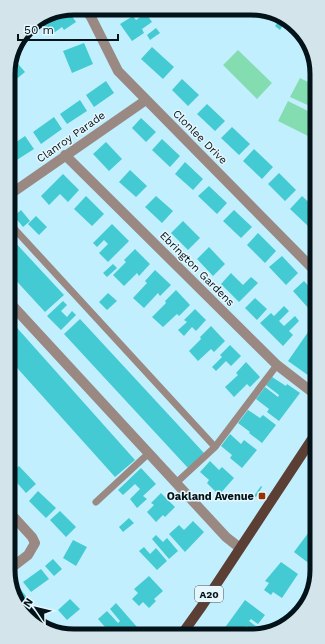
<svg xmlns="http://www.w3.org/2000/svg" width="325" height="644" font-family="'Work Sans',sans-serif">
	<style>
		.green { fill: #84ddb0 }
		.building { fill: #44cad2 }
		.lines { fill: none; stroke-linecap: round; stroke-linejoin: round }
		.lane { stroke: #9a8983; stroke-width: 7 }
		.street { stroke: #9a8983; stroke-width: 10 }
		.primary { stroke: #5b3e34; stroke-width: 10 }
		.poi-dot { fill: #983301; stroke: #e5f7fd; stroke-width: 1.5 }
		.labels { text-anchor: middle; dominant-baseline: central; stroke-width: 3; stroke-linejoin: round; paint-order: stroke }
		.shield { fill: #e5f7fd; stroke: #47575d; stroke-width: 1 }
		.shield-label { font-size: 10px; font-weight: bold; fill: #031319 }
		.street-label { font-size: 11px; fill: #031319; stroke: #e5f7fd }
		.poi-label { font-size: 11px; font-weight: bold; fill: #031319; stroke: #e5f7fd; text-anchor: end }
		.rim { fill: none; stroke: #031319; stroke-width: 5 }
	</style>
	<rect width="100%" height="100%" fill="#c1effe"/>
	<path class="green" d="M238 50 272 83 257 99 223 65Z
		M300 78 314 85V108L290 97Z
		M288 101 314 114V139L278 121Z"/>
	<path class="building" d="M105 8H120L111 15Z
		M257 9H264L261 15 255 12Z
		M68 10 76 22 64 30 62 27 51 35 43 24 54 16Z
		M146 13 152 22 142 29 144 33 132 41 120 24 133 16 136 20Z
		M281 18 286 20 280 30 275 26Z
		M156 28 160 33 150 40 147 35Z
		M84 43 93 64 72 73 63 51Z
		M152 47 174 67 163 79 141 59Z
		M13 58 25 72 9 85V66Z
		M182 79 199 95 188 106 172 90Z
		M106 81 114 93 94 107 86 95Z
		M80 100 87 111 67 124 60 114Z
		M207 104 225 121 215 131 197 114Z
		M54 117 62 129 41 144 33 132Z
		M141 118 156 132 146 142 132 128Z
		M232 127 250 144 239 155 221 138Z
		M25 136 34 149 12 163 9 158V147Z
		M162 139 180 156 170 167 152 150Z
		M106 142 122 159 109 171 93 154Z
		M254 149 273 167 262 179 243 161Z
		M185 162 203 179 193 190 175 174Z
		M130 170 147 186 136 197 119 182Z
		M279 173 296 190 285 201 268 184Z
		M63 174 79 190 68 202 60 194 49 205 41 196Z
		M209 186 227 203 217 214 198 196Z
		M86 196 104 214 92 226 74 209Z
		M156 196 173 211 162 223 145 207Z
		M302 196 315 208V218L308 226 290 209Z
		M21 210 30 221 23 227 14 216Z
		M234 210 252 227 241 238 223 221Z
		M36 216 47 227 39 235 28 224Z
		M183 221 200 238 188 250 171 233Z
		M112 224 129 241 108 262 99 253 108 244 104 240 97 247 93 243Z
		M258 233 276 251 265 263 247 245Z
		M11 238 64 295 45 312 10 274 9 240Z
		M209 247 225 264 213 276 197 259Z
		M135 249 150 264 139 276 137 273 124 286 113 275 126 262 124 260Z
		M282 256 298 273 286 285 269 267Z
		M113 264 117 268 107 277 103 273Z
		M155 270 171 285 160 296 158 293 144 308 133 298 147 283 145 281Z
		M231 273 243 285 251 277 258 283 239 302 221 284Z
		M304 281 315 293V305L310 310 293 291Z
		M176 290 190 305 179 316 177 314 163 327 152 317 166 303 165 301Z
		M108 293 117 301 107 310 99 302Z
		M255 298 267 309 257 320 245 308Z
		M63 301 67 305 61 311 67 317 72 311 76 315 61 330 47 316Z
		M284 306 289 311 279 321 284 326 295 316 299 321 289 331 293 335 283 346 260 323 271 313 274 316Z
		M195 309 206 320 196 331 192 327 184 336 178 330 187 322 184 320Z
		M80 319 204 453 188 468 64 334Z
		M10 320 135 460 115 477 10 360Z
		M315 322 316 373 312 378 288 361Z
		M211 326 225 341 214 352 211 349 198 361 189 351 201 339 200 337Z
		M230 345 241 356 231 366 226 361 216 371 212 367 222 357 220 355Z
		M246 362 260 377 250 387 247 384 234 397 225 387 238 375 236 373Z
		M272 377 286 386 287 384 300 393 279 421 267 412 269 409 256 399 265 387 278 397 279 395 266 385Z
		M248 410 260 418 263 415 276 425 262 443 249 433 250 432 238 423Z
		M230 434 241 444 244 440 257 450 242 468 230 458 232 455 221 446Z
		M210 461 219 470 222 467 234 478 219 495 207 483 209 480 200 472Z
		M19 466 36 484 26 493 11 476V473Z
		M141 468 156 484 143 496 147 499 137 508 130 499 140 489 135 484 123 495 118 490Z
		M261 486 262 487 256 497 254 496Z
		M38 491 56 508 46 518 29 501Z
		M161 493 175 507 165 517 163 515 156 522 147 512 154 505 151 503Z
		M60 511 76 527 66 537 50 520Z
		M129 518 134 523 123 532 119 527Z
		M193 521 204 532 185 552 169 534 179 525 184 530Z
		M312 528 317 532V565L315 568 294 552Z
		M156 535 163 542 167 538 178 551 169 559 152 539Z
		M73 540 87 547 76 566 63 558Z
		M144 547 150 554 156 548 167 561 157 570 139 551Z
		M53 559 62 569 54 576 45 566Z
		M281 562 298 574 282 598 273 592 271 595 264 590 269 583 265 581Z
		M41 569 49 579 31 592 23 582Z
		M149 576 163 591 154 599 156 601 149 608 143 602 139 606 132 599 138 593 134 589Z
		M18 586 29 600 22 606 12 591Z
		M70 599 80 609 67 620 58 610Z
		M245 600 265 615 258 624 251 619 249 621 257 627 254 631 246 626 245 628 252 633H221Z
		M116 603 137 627 129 635H112L98 619 107 611 118 623 120 621 110 609Z"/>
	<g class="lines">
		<path class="lane" d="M9 223 215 447
			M176 483 215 447 277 365
			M96 502 149 453"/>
		<path class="street" d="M84 8 91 17 118 71 315 271
			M65 155 277 365 316 395
			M9 195 146 100
			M10 303 226 537 240 548
			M11 514 32 537 35 543 28 555 11 568"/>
		<path class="primary" d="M182 634 202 606 316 433"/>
	</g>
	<rect class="poi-dot" x="258" y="492" width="8" height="8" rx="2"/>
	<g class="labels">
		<rect class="shield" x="195" y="586" width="28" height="16" rx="3"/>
		<g class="shield-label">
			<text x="209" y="594">A20</text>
		</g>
		<g class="street-label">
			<text transform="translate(71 137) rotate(-35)">Clanroy Parade</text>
			<text transform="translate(200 137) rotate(45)">Clonlee Drive</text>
			<text transform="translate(197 269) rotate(45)">Ebrington Gardens</text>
		</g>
		<g class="poi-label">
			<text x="254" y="496">Oakland Avenue</text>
		</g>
	</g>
	<path d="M0 0H325V644H0ZM74 15H251A59 59 0 0 1 310 74V570A59 59 0 0 1 251 629H74A59 59 0 0 1 15 570V74A59 59 0 0 1 74 15Z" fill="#d3e5eb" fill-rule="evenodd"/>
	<path class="rim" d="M74 15H251A59 59 0 0 1 310 74V570A59 59 0 0 1 251 629H74A59 59 0 0 1 15 570V74A59 59 0 0 1 74 15Z"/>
	<g transform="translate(36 608) rotate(305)" stroke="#e5f7fd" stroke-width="3" paint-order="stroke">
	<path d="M0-3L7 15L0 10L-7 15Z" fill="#031319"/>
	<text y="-6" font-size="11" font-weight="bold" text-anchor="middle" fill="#031319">N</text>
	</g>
	<path d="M18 34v6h100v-6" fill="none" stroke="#031319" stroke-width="2"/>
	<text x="24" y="34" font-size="12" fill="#031319" stroke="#e5f7fd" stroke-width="3" paint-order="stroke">50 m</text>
</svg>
